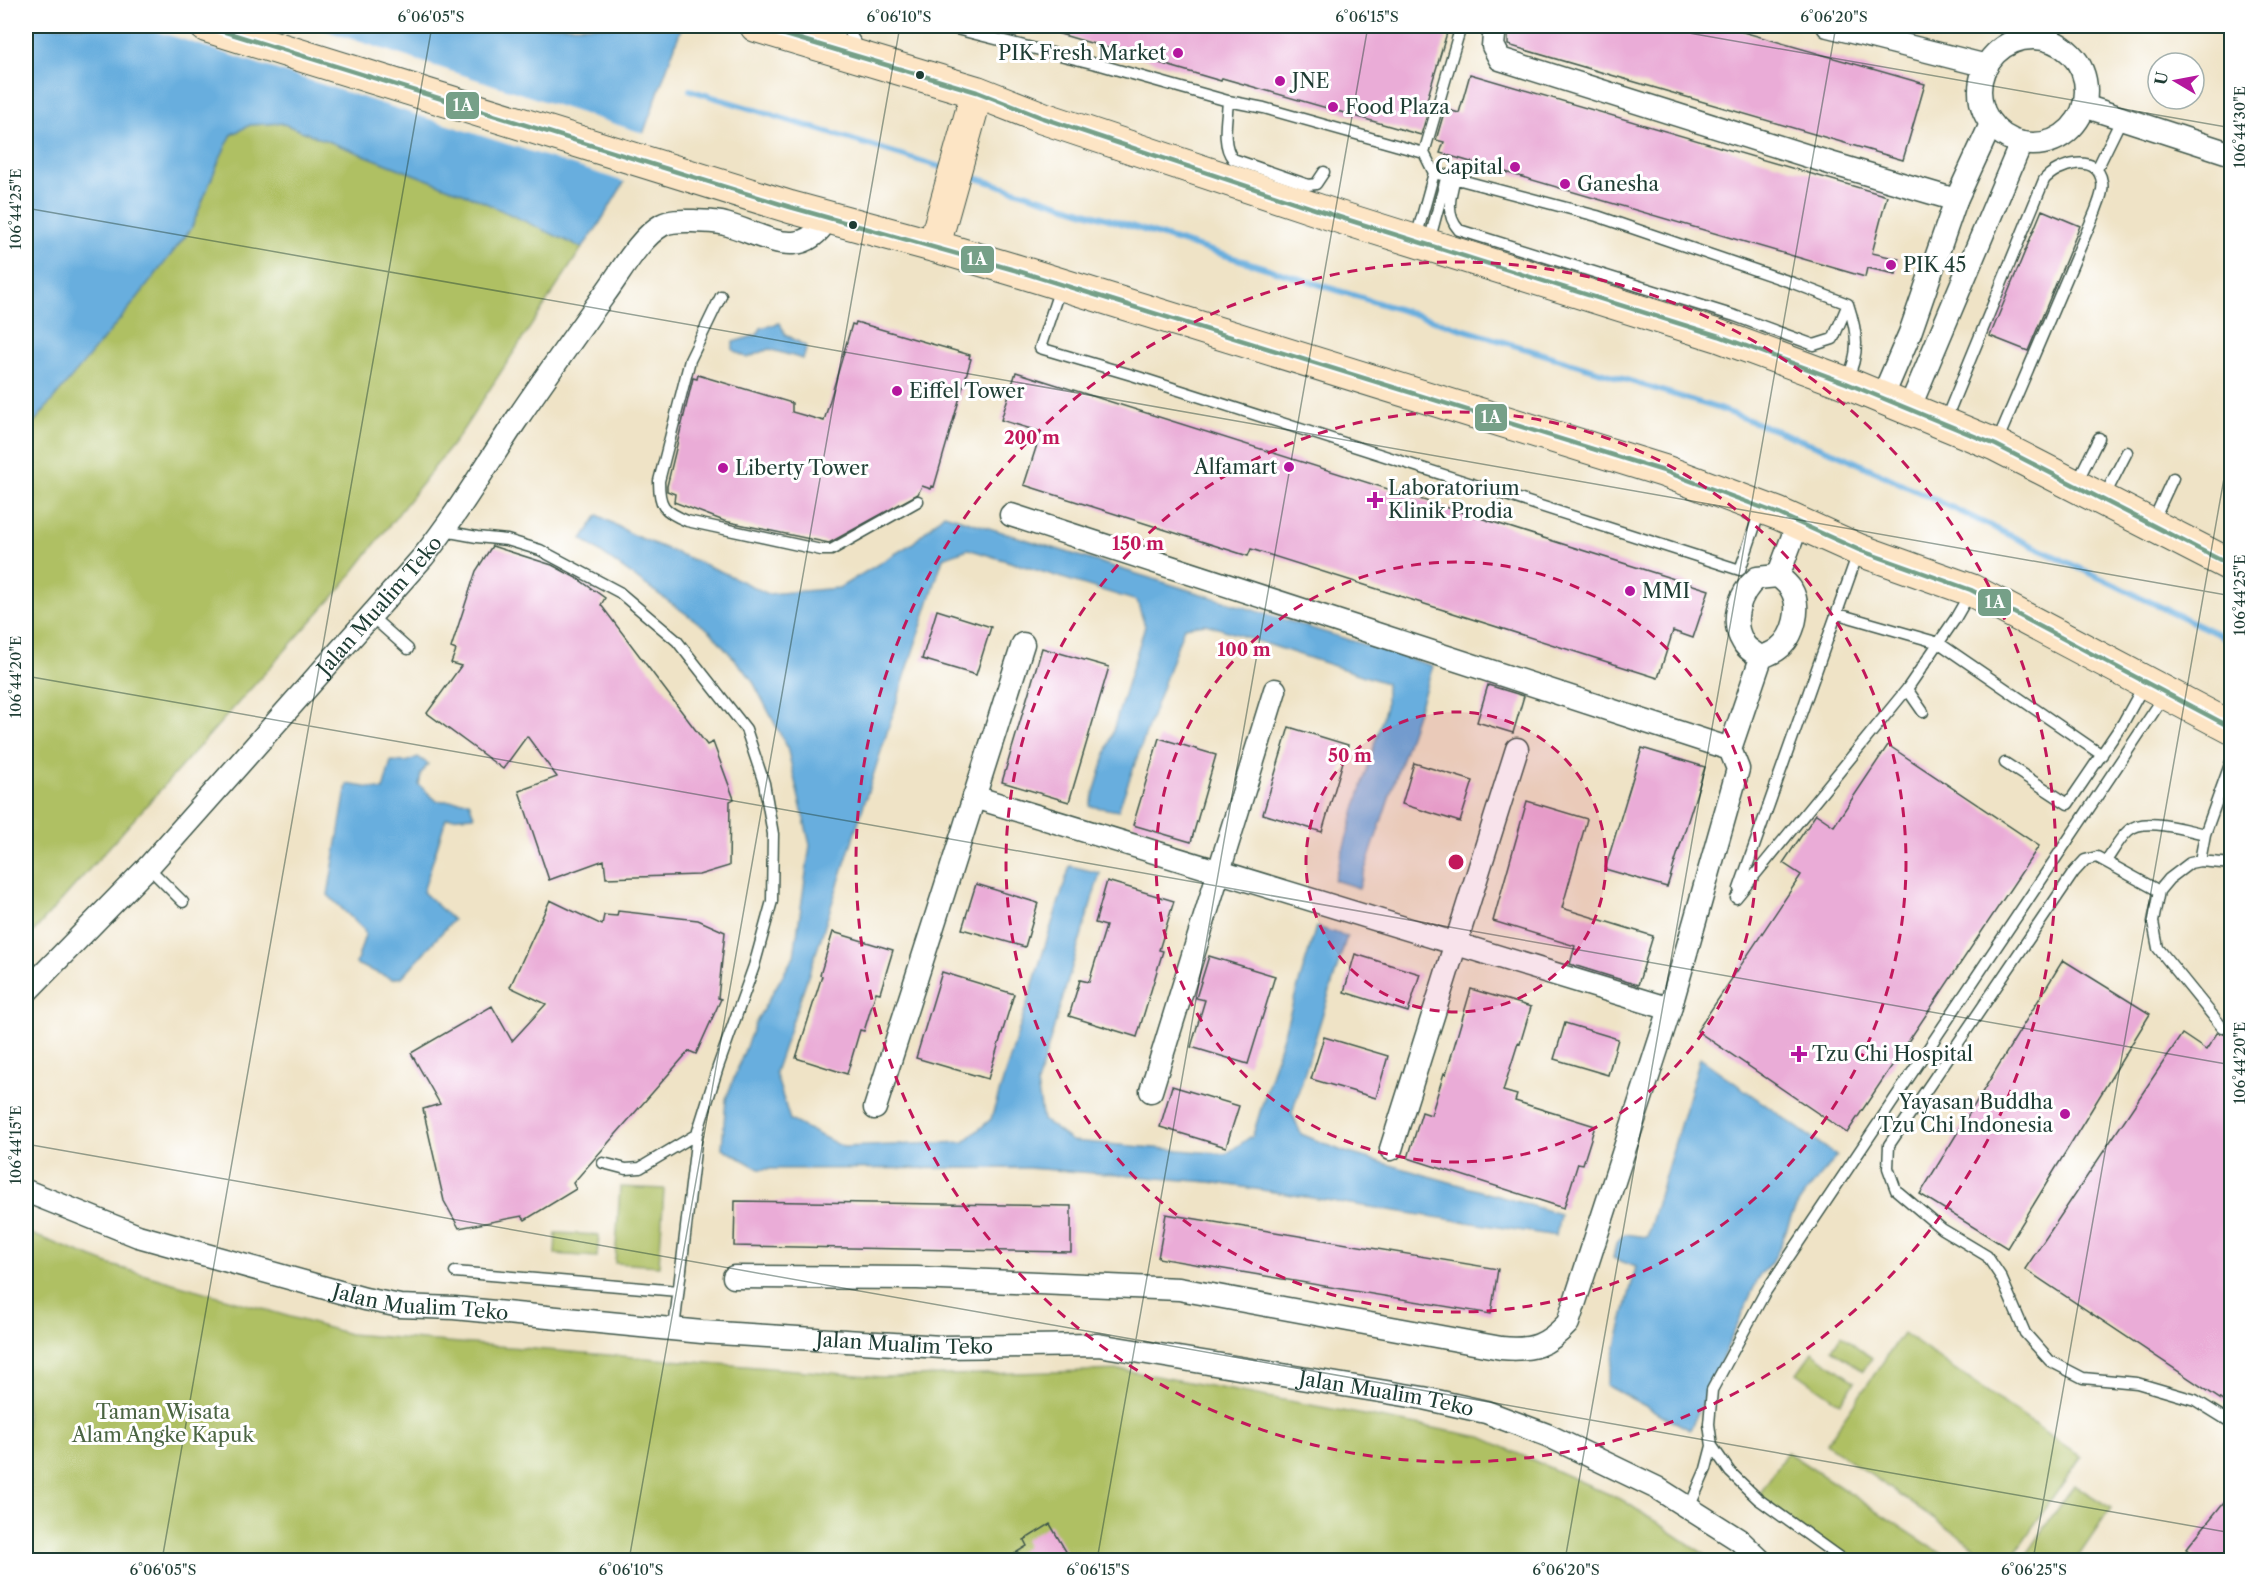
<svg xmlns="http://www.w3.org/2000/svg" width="2257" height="1586" font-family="'Libre Caslon Text',serif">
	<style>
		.green { fill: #afc063; stroke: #677e4c; stroke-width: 1.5 }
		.water { fill: #67aede; stroke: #437689; stroke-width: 1.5 }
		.pier { fill: #efe3c6 }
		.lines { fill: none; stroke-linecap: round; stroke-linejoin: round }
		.stream { stroke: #67aede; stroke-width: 6 }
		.building { fill: #eaacd7 }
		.service-casing { stroke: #3e564a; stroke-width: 13 }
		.minor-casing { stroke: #3e564a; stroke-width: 25 }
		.secondary-casing { stroke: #3e564a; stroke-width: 34 }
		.service { stroke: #fff; stroke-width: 10 }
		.minor { stroke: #fff; stroke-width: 22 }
		.secondary { stroke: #fde5c5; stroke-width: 32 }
		.bus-1-casing { stroke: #fff; stroke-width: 9 }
		.bus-1 { stroke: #76a088; stroke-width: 4.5 }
		.ticks { fill: none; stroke: #1f3d34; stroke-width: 1.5; stroke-opacity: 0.45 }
		.ring { fill: none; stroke: #c2185b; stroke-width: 3; stroke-dasharray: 10 8 }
		.poi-dot { fill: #b5179e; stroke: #fff; stroke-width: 2 }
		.bus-dot { fill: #1f3d34; stroke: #fff; stroke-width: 2 }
		.labels { text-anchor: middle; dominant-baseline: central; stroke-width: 6; stroke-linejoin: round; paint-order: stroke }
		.poi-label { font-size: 20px; fill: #1f3d34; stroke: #fff; text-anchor: start }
		.street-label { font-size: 20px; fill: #1f3d34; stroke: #fff }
		.park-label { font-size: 20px; fill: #4a6442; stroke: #fff }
		.centre { fill: #c2185b; stroke: #fff; stroke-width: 3 }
		.ring-label { font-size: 18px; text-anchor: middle; font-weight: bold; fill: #c2185b; stroke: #fff; stroke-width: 6; stroke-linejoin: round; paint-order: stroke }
		.line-badge { stroke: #fff; stroke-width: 2 }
		.badge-label { font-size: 16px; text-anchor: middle; font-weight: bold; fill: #fff }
		.neatline { fill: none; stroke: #1f3d34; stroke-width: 2 }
		.ticks-label { font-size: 15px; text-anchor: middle; fill: #1f3d34 }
	</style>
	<rect width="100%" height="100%" fill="#fff"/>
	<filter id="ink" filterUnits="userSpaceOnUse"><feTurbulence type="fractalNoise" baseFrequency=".0167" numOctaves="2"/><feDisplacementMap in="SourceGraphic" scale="12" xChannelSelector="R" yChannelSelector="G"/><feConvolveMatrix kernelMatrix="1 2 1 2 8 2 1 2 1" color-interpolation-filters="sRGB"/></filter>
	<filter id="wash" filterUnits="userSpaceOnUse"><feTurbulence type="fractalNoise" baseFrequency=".008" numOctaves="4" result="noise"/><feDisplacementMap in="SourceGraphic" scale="24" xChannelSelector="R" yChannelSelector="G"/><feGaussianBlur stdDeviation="1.35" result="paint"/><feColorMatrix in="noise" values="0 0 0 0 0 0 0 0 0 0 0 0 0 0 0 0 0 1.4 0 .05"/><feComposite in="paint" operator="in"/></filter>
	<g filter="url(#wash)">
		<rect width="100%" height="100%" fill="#efe3c6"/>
		<path class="green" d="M281 123 473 197 582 248 461 433 340 589 26 940V432L131 306 191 229 220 158 232 134 250 125Z
			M620 1187 664 1189 659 1266 615 1263Z
			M26 1232 111 1265 349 1334 881 1377 1124 1370 1481 1437 1624 1501 1713 1560H26Z
			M556 1233 599 1235 597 1257 555 1254Z
			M1903 1333 2081 1457 2010 1560H1994L1826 1444Z
			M1841 1335 1872 1358 1863 1371 1832 1349Z
			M1812 1352 1855 1382 1840 1403 1797 1373Z
			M1787 1452 1951 1560H1845L1755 1501Z
			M2074 1485 2111 1508 2076 1560H2036L2027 1554Z"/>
		<path class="water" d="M26 26H682L628 176 598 226 582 248 473 197 281 123 250 125 232 134 220 158 191 229 131 306 26 432Z
			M780 323 785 334 807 347 803 359 769 349 747 358 733 350V342L757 335 761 328Z
			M944 514 1433 666 1359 888 1334 880 1386 706V683L1206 624 1184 627 1118 811 1090 806 1145 626 1137 601 968 549 943 558 819 944 775 1072 790 1120 843 1147 964 1142 991 1119 1070 866 1100 873 1037 1084 1043 1120 1072 1141 1226 1154 1253 1135 1316 927 1347 936 1292 1113 1301 1134 1342 1151 1560 1214 1556 1236 1210 1182 1028 1168 759 1169 722 1148 726 1099 755 1023 794 956 810 845 787 747 751 678 710 631 582 539 598 515 633 535 720 571 768 594 839 588 913 543Z
			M418 757 428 764 421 774 419 785 437 801H469L474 816 446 818 423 892 453 920 402 977 392 979 356 964 365 935 364 930 328 895 347 784 383 790 391 761 406 762Z
			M1700 1058 1837 1156C1825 1172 1809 1187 1798 1204 1783 1227 1784 1256 1760 1274L1690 1430 1606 1385 1636 1267 1613 1258 1616 1243 1624 1234 1647 1237Z"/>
		<path class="pier" d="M141 26H311L646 134 628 183Z"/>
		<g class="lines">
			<path class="stream" d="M690 90 947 169
				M963 174 1720 409 1843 456 2218 634 2232 642"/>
		</g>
		<g id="blocks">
			<path class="building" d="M1047 26H1449L1426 103 1430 105 1421 135 1222 78 1221 81 1046 30Z
				M1508 26H1722L1925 84 1903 160 1508 45Z
				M1470 74 1887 196 1872 253 1899 259 1896 274 1867 268 1865 277 1440 153 1444 142 1436 140 1445 109 1459 113Z
				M2042 210 2080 226 2028 351 1990 336Z
				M856 322 970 355 969 358 971 359 934 487 932 486 931 489 922 486 918 494 829 543 724 521 674 502 675 494 667 491V486L693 378 697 379 698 375 792 403V412L824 421 852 324 855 325Z
				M1016 372 1709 590 1693 638 1673 631 1658 678 1251 549 1248 556 1024 485 1041 432 1001 420Z
				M492 546 552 565 578 579 605 598 601 605 707 745 713 742 734 799 730 801 729 866 699 875 606 878 604 860 549 880 519 791 557 777 527 736 503 769 427 713 461 666 451 663 456 650 451 648 476 571Z
				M937 610 991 627 976 675 922 659Z
				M1042 648 1109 667 1069 802 1002 782Z
				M1488 685 1524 696 1513 733 1477 722Z
				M1289 727 1348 745 1322 832 1263 814Z
				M1159 738 1216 755 1191 842 1133 825Z
				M1888 745 2039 846 1847 1133 1697 1031 1801 875 1783 863 1816 814 1834 826Z
				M1642 748 1705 767 1667 887 1605 869Z
				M1414 763 1473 781 1460 822 1402 804Z
				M1527 801 1587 819 1562 908 1653 936 1638 985 1570 964 1575 946 1493 921Z
				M1107 881 1174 901 1159 950 1163 951 1137 1037 1069 1016 1080 980 1089 982 1106 926 1095 923Z
				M976 884 1038 903 1025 947 962 929Z
				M550 900 602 925 604 915 617 916 618 911 698 920 725 932 718 998 721 999 696 1054 689 1051 573 1183 576 1189 525 1220 522 1216 459 1228 444 1201 423 1109 440 1104 411 1053 492 1006 512 1041 546 1004 510 987Z
				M833 932 893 950 880 993 876 992 864 1031 860 1030 847 1074 796 1058 822 976 820 975Z
				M1355 954 1420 974 1408 1012 1344 992Z
				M1209 956 1275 976 1248 1064 1191 1047 1205 1000 1196 998Z
				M2063 960 2150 1014 2007 1248 1920 1194Z
				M942 972 1014 994 988 1079 916 1058Z
				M1471 989 1531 1007 1520 1044 1518 1043 1503 1091 1517 1095 1515 1101 1595 1126 1583 1164 1578 1163 1564 1208 1408 1158 1422 1112 1431 1115 1444 1073 1446 1074Z
				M2232 1013V1407L2025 1269 2182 1034 2206 1050 2217 1033 2224 1034 2229 1030V1025L2226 1020Z
				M1565 1023 1618 1039 1608 1075 1554 1059Z
				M1324 1037 1388 1056 1376 1098 1311 1079Z
				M1172 1086 1239 1106 1226 1147 1160 1127Z
				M735 1201 1071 1206V1252L734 1246Z
				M1166 1214 1498 1269 1491 1314 1158 1258Z
				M2232 1492V1560H2200L2186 1549Z
				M1050 1524 1071 1560H1004L1027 1546 1024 1540Z"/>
		</g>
	</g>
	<g filter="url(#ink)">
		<use href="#blocks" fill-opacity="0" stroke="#3e564a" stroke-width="1.5"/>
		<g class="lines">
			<g class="service-casing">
				<path id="service" d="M827 26 839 37 840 47
					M845 26 861 51
					M944 26 1104 66 1228 101 1264 108 1424 153 1461 26
					M1228 101C1227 119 1221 145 1233 159L1308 185 1316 184 1324 172
					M2097 169 2121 120
					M1434 173 1597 216 1793 283 1848 304C1858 334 1860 353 1846 382
					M1455 178C1450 196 1445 215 1459 230L1735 316 1814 345 1833 339 1848 304
					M1416 238 1434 173 1424 153
					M1429 242 1447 175
					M1060 288 1040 348 1135 376 1740 570 1760 511
					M721 296 690 360 659 481C659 506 663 511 687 521L821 550H831L918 501
					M1945 421 2044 180C2057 164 2098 152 2102 182 2104 191 2099 201 2096 210L1997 442
					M2076 484 2099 438
					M2104 497 2127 452
					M2153 521 2173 478
					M444 531 477 537 507 540 540 550 619 592 677 641 746 729 764 783 773 834 772 901 754 966 718 1067 697 1134 674 1329
					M1838 614 1939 643 2102 755
					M372 617 408 649
					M1907 689 1923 712
					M2005 763 2068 804 2123 723 2144 685
					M2106 861C2113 851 2119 839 2128 831 2143 816 2185 830 2205 834
					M2200 861 2205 834 2232 759
					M148 867 183 902
					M1739 889 1858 553
					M2159 891 2097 857 2085 860 2074 872 1889 1145 1888 1168 1896 1190 1942 1229 1987 1256 2001 1277 2025 1333 2050 1361 2083 1378 2137 1383 2195 1400 2232 1423
					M1736 898 1907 689 1955 619 1970 593
					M2222 1027 2158 948 2153 922 2159 891 2169 879 2190 863 2200 861 2232 864
					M603 1163 626 1169 640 1168 697 1134
					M455 1272 678 1291
					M1689 1508 1706 1469 1712 1446
					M1843 1560 1758 1499 1730 1472 1712 1446 1709 1424 1712 1390 1764 1294 2165 695"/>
			</g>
			<g class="minor-casing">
				<g id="minor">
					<path d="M1495 26 1493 46 1500 59 1830 163 1956 200"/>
					<path d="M1828 26 1987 66"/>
					<circle cx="2033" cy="91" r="53"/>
					<path d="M2084 106 2232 154"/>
					<path d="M1882 398 1910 333 1956 200 1991 124"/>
					<path d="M1909 409 2021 143"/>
					<path d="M1011 515 1730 749 1738 769 1670 1009"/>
					<path d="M1778 576 1798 523"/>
					<path d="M1730 749 1761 658C1766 655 1773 653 1778 649 1794 637 1802 607 1791 589 1788 584 1783 580 1778 576L1757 578C1739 593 1730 621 1743 642 1746 649 1755 653 1761 658"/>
					<path id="s1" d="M26 992 148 867 423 557C457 515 485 467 515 422 544 379 574 337 604 295 620 274 639 238 662 225 671 220 684 221 693 221 704 222 715 221 725 224 764 234 802 265 828 217"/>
					<path d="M1151 1091 1275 690"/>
					<path d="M875 1108 1023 644"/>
					<path d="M1391 1149 1517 749"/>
					<path id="s2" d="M26 1191 138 1236 365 1299 400 1306 454 1308 702 1332 941 1347 1098 1345 1423 1398 1486 1412 1547 1435 1657 1488 1739 1540 1760 1560"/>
					<path d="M734 1277 917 1278 1179 1289 1501 1348C1532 1351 1547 1346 1568 1323L1670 1009 974 797"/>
				</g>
			</g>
			<g class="secondary-casing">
				<path id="secondary" d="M206 26 790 207 934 246 1018 271 1664 471 1779 514 1859 550 1971 590 2232 728
					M756 26 977 92 1043 118 1339 217 1719 336 1846 383 1996 445 2232 566
					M934 246 977 92"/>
			</g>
			<use href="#service" class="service"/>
			<use href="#minor" class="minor"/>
			<use href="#secondary" class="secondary"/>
			<g class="bus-1-casing">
				<path id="bus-1" d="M206 26 790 207 1018 271 1664 471 1779 514 1859 550 1971 590 2232 728
					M756 26 977 92 1043 118 1339 217 1719 336 1846 383 1996 445 2232 566"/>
			</g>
			<use href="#bus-1" class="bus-1"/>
		</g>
	</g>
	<path class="ticks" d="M1649 26 2232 128M26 208 2232 596M26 676 2232 1065M26 1144 2232 1533M162 1560 432 26M629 1560 900 26M1097 1560 1368 26M1565 1560 1836 26M2033 1560 2232 433"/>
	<circle cx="1456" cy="862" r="150" fill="#c2185b" fill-opacity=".12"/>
	<g class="ring">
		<circle cx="1456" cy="862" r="150"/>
		<circle cx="1456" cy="862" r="300"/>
		<circle cx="1456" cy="862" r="450"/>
		<circle cx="1456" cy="862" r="600"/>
	</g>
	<g class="poi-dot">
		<circle cx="1178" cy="53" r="6"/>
		<circle cx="1280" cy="81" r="6"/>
		<circle cx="1333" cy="107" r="6"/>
		<circle cx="1515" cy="167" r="6"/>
		<circle cx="1565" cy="184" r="6"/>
		<circle cx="1891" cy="265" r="6"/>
		<circle cx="897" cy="391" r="6"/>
		<circle cx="1289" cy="467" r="6"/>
		<circle cx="723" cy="468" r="6"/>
		<path d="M1372 491h6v6h6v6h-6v6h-6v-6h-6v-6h6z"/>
		<circle cx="1630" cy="591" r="6"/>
		<path d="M1796 1045h6v6h6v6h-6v6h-6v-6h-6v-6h6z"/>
		<circle cx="2065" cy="1114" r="6"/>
	</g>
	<g class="bus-dot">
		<circle cx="920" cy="75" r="5"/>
		<circle cx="853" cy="225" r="5"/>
	</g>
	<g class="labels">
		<g class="poi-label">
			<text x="1166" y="53" text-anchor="end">PIK Fresh Market</text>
			<text x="1292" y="81">JNE</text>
			<text x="1345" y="107">Food Plaza</text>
			<text x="1503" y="167" text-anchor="end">Capital</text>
			<text x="1577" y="184">Ganesha</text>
			<text x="1903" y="265">PIK 45</text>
			<text x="909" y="391">Eiffel Tower</text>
			<text x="1277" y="467" text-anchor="end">Alfamart</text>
			<text x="735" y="468">Liberty Tower</text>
			<text x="1388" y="488">Laboratorium<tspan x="1388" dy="23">Klinik Prodia</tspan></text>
			<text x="1642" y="591">MMI</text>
			<text x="1812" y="1054">Tzu Chi Hospital</text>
			<text x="2053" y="1102" text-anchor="end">Yayasan Buddha<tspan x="2053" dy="23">Tzu Chi Indonesia</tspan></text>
		</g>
		<g class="street-label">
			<text stroke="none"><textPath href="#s1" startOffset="524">Jalan Mualim Teko</textPath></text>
			<text stroke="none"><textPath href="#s2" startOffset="412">Jalan Mualim Teko</textPath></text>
			<text stroke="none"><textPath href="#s2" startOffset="898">Jalan Mualim Teko</textPath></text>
			<text stroke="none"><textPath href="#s2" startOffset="1384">Jalan Mualim Teko</textPath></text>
		</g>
		<g class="park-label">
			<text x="163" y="1412">Taman Wisata<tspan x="163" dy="23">Alam Angke Kapuk</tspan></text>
		</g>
	</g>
	<circle cx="1456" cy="862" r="9" class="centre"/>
	<g class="ring-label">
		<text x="1032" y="444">200 m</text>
		<text x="1138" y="550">150 m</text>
		<text x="1244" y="656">100 m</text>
		<text x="1350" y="762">50 m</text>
	</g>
	<g class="line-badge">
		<rect x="445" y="91" width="35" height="29" rx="6" fill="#76a088"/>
		<rect x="960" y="245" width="35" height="29" rx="6" fill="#76a088"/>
		<rect x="1474" y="403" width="34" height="29" rx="6" fill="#76a088"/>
		<rect x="1977" y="588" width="35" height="29" rx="6" fill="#76a088"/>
	</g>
	<g class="badge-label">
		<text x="463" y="111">1A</text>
		<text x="977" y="265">1A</text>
		<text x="1491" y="423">1A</text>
		<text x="1995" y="608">1A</text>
	</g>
	<rect width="2257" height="1586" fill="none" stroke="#fff" stroke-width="66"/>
	<g transform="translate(2176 81) rotate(280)"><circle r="28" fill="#ffffff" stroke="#a5b1ae" stroke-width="1.5"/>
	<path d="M0-4.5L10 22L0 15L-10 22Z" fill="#b5179e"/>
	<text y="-9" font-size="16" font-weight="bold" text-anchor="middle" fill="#1f3d34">U</text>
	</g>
	<rect x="33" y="33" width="2191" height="1520" class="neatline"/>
	<g class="ticks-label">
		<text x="431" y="22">6°06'05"S</text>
		<text x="899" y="22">6°06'10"S</text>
		<text x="1367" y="22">6°06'15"S</text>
		<text x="1834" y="22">6°06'20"S</text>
		<text transform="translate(2240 127) rotate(-90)" y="5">106°44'30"E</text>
		<text transform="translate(16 209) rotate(-90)" y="5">106°44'25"E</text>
		<text transform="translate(2240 595) rotate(-90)" y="5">106°44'25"E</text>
		<text transform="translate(16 677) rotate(-90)" y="5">106°44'20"E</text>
		<text transform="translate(2240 1063) rotate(-90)" y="5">106°44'20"E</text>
		<text transform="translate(16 1145) rotate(-90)" y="5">106°44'15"E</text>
		<text x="163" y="1575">6°06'05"S</text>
		<text x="631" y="1575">6°06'10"S</text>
		<text x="1098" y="1575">6°06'15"S</text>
		<text x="1566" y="1575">6°06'20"S</text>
		<text x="2034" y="1575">6°06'25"S</text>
	</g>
</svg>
